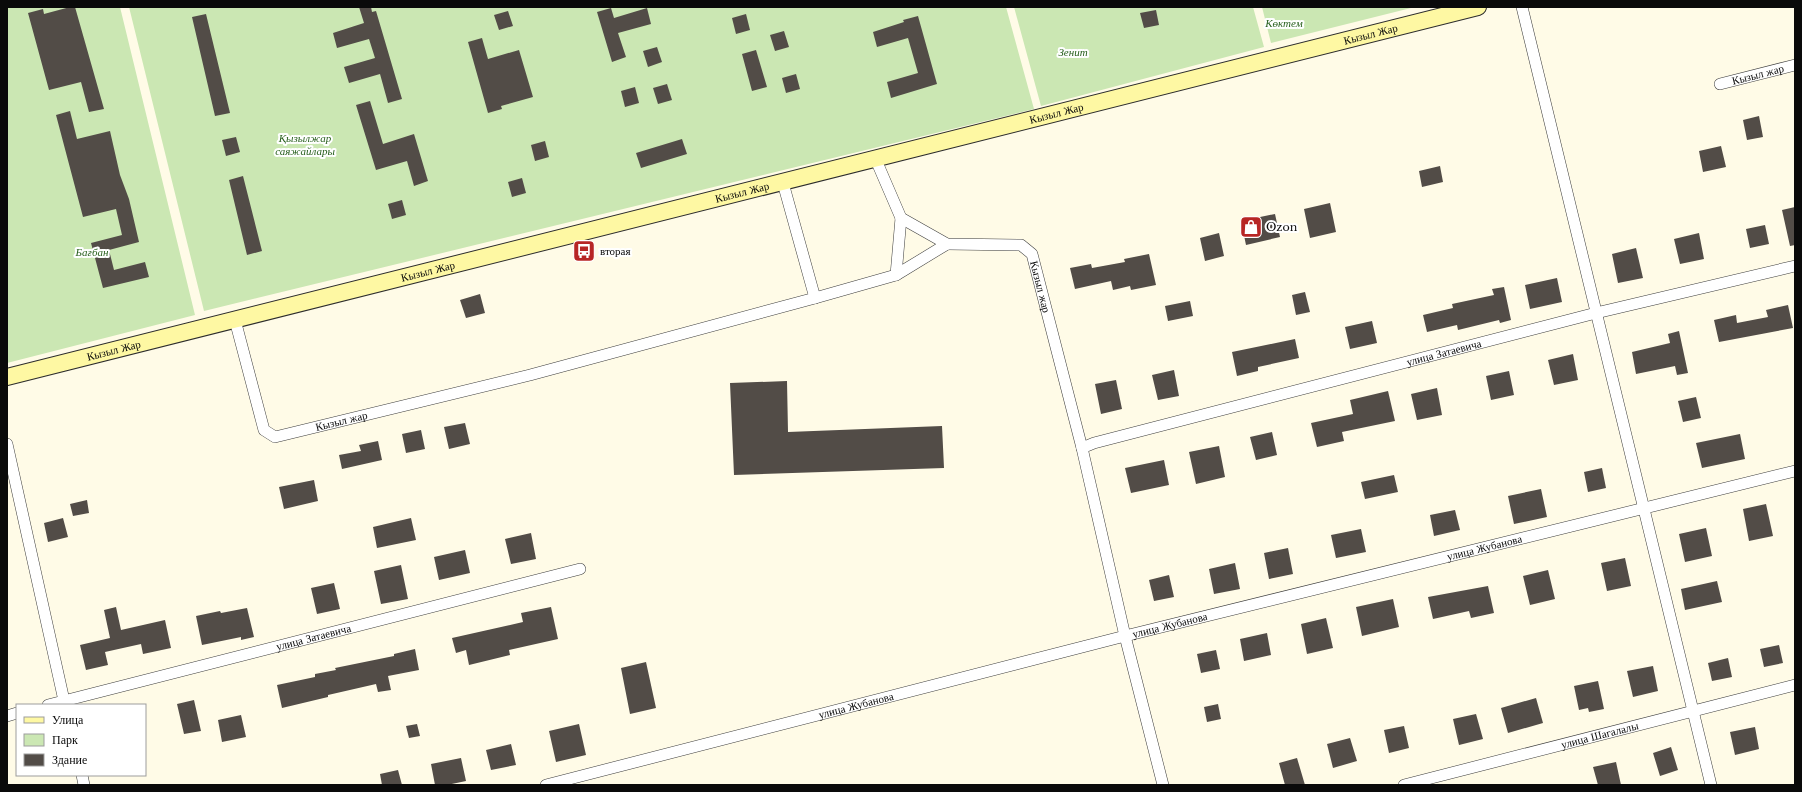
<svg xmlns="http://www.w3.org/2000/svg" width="1802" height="792" font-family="'Libre Baskerville',serif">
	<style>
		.green { fill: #cbe7b3 }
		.building { fill: #524c47 }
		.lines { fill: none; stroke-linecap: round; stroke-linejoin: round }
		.minor-casing { stroke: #3d3d3d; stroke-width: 12 }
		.secondary-casing { stroke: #2c2c2c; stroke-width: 18 }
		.minor { stroke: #fff; stroke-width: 11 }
		.secondary { stroke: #fef8a3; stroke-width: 16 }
		.labels { text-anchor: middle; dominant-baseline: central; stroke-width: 4; stroke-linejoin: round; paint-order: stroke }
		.park-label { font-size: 11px; font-style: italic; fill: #275f1c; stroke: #fff }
		.street-label { font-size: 11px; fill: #0a0a0a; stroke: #fff }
		.poi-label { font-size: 11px; fill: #0a0a0a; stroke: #fff; text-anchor: start }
	</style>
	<rect width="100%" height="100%" fill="#fffbe7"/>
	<path class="green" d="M7 7H120L195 315 7 363Z
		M129 7H1006L1034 109 204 311Z
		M1014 7H1253L1264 47 1041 106Z
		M1262 7H1415L1271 43Z"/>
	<path class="building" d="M70 7H75L104 109 89 112 81 82 49 90 28 13 43 9 44 14Z
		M359 7H371L372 12 376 11 402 99 388 103 380 74 349 83 344 67 375 58 369 39 337 48 333 33 364 23Z
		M611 8 614 18 647 8 651 24 618 33 626 57 612 62 597 12Z
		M1156 10 1159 25 1144 28 1140 13Z
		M508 11 513 26 499 30 494 15Z
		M206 14 230 113 215 116 192 17Z
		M746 14 750 30 736 34 732 18Z
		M918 16 937 84 891 98 887 82 918 73 908 38 877 47 873 32 904 22 903 20Z
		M784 31 789 47 775 51 770 35Z
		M482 38 488 59 519 50 533 97 501 106 502 109 488 113 468 42Z
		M657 47 662 62 648 67 643 51Z
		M756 50 767 87 752 91 742 54Z
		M796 74 800 89 786 93 782 78Z
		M667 84 672 100 658 104 653 88Z
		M635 87 639 103 625 107 621 91Z
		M370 101 383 144 414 134 428 181 414 186 407 161 376 170 356 105Z
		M70 111 77 139 110 131 120 175 129 199 139 242 109 250 114 270 145 262 149 277 103 288 91 243 122 235 116 209 83 217 56 115Z
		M1759 116 1763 137 1747 140 1743 120Z
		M236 137 240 152 226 156 222 140Z
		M682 139 687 154 641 168 636 153Z
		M545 141 549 157 535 161 531 145Z
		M1721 146 1726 167 1703 172 1699 151Z
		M1440 166 1443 182 1422 187 1419 171Z
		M243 176 262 251 247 255 229 180Z
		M522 178 526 193 512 197 508 182Z
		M402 200 406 215 392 219 388 204Z
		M1330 203 1336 232 1310 238 1304 209Z
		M1795 207V245L1790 246 1782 210Z
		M1275 214 1280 237 1246 245 1241 221Z
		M1765 225 1769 244 1750 248 1746 229Z
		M1219 233 1224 256 1205 261 1200 238Z
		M1699 233 1704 259 1680 264 1674 239Z
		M1636 248 1643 278 1618 283 1612 254Z
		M1149 254 1156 285 1131 290 1130 286 1113 290 1111 281 1075 289 1070 268 1091 264 1092 268 1125 262 1124 259Z
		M1557 278 1562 302 1530 309 1525 285Z
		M1504 287 1511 320 1500 323 1499 320 1458 330 1457 325 1427 332 1423 315 1453 308 1452 304 1494 295 1492 289Z
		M1305 292 1310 312 1296 315 1292 295Z
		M480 294 485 313 466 318 460 300Z
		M1190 301 1193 316 1168 321 1165 306Z
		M1788 305 1793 328 1719 342 1714 320 1736 315 1737 323 1768 317 1766 310Z
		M1372 321 1377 343 1350 349 1345 327Z
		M1679 331 1688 373 1677 375 1675 366 1636 374 1632 352 1670 343 1668 334Z
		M1295 339 1299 358 1258 367V371L1237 376 1232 352Z
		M1573 354 1578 380 1554 385 1548 360Z
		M1174 370 1179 396 1158 400 1152 375Z
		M1509 371 1514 395 1491 400 1486 376Z
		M1116 380 1122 409 1101 414 1095 384Z
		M787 381 788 432 942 426 944 468 734 475 730 383Z
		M1437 388 1442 415 1417 420 1411 394Z
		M1388 391 1395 421 1342 432 1344 441 1317 447 1311 423 1353 414 1350 400Z
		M1696 397 1701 418 1683 422 1678 401Z
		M465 423 470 444 449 449 444 427Z
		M421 430 425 449 406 453 402 434Z
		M1272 432 1277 455 1256 460 1250 437Z
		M1740 434 1745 459 1702 468 1696 443Z
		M378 441 382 460 342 469 339 455 361 451 359 445Z
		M1219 446 1225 477 1196 484 1189 452Z
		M1164 460 1169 485 1131 493 1125 468Z
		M1602 468 1606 488 1588 492 1584 472Z
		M1394 475 1398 492 1365 499 1361 482Z
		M314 480 318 501 284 509 279 487Z
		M1541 489 1547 517 1514 524 1508 496Z
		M87 500 89 513 73 516 70 504Z
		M1766 504 1773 536 1749 541 1743 509Z
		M1455 510 1460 530 1434 536 1430 515Z
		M63 518 68 537 48 542 44 523Z
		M411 518 416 540 377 548 373 527Z
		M1706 528 1712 556 1685 562 1679 534Z
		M1361 529 1366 552 1336 558 1331 535Z
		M531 533 536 559 511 564 505 539Z
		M1288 548 1293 574 1269 579 1264 553Z
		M465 550 470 573 439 580 434 557Z
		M1625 558 1631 586 1607 591 1601 563Z
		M1235 563 1240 589 1214 594 1209 569Z
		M401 565 408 599 381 604 374 571Z
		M1548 570 1555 599 1530 605 1523 576Z
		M1169 575 1174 597 1154 601 1149 580Z
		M1717 581 1722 602 1685 610 1681 589Z
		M334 583 340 609 317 614 311 588Z
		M1488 586 1494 613 1471 618 1469 611 1433 619 1428 597Z
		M1393 599 1399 627 1362 636 1356 607Z
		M116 607 121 630 165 620 171 648 143 654 141 644 105 652 108 665 86 670 80 645 110 638 104 610Z
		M551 607 558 639 509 650 510 655 469 665 466 650 456 653 452 638 523 622 521 613Z
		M247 608 254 637 241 640V637L202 645 196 616 220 611 221 613Z
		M1326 618 1333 648 1307 654 1301 624Z
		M1267 633 1271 655 1244 661 1240 639Z
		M1779 645 1783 663 1764 667 1760 649Z
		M415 649 419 670 388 676 391 690 378 692 376 684 328 695V697L282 708 277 685 315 677V674L336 670 335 668 394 656V654Z
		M1216 650 1220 669 1201 673 1197 654Z
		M1728 658 1732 677 1712 681 1708 663Z
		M646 662 656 708 630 714 621 668Z
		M1653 666 1658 691 1633 697 1627 671Z
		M1598 681 1604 709 1589 712 1588 708 1579 710 1574 686Z
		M1536 698 1543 723 1508 733 1501 708Z
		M194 700 201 731 184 734 177 704Z
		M1218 704 1221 719 1207 722 1204 707Z
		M1476 714 1483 739 1459 745 1453 719Z
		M241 715 246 737 222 742 218 720Z
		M417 724 420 736 409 738 406 726Z
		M579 724 586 755 556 762 549 731Z
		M1404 726 1409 748 1389 753 1384 730Z
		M1755 727 1759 749 1735 755 1730 732Z
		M1350 738 1357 761 1333 768 1327 744Z
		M511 744 516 765 491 770 486 750Z
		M1671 747 1678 770 1660 776 1653 753Z
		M461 758 466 781 447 785H435L431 764Z
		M1297 758 1305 785H1285L1279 763Z
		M1616 762 1621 785H1598L1593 767Z
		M398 770 402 785H382L380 774Z"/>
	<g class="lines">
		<g class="minor-casing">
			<g id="minor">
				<path d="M1522 7 1711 785"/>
				<path id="s1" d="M1720 84 1795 65"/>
				<path id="s2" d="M876 160 901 218 947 244 1021 245 1032 254 1082 448"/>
				<path d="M896 275 901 218"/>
				<path d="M815 298 896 275 947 244"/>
				<path id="s3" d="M235 320 264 430 275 437 530 375 815 298 783 183"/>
				<path d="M7 444 65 705"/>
				<path id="s4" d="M48 705 580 569"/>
				<path d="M7 716 17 713"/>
				<path d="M82 775 84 785"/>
				<path id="s5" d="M546 785 1125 636 1795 471"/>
				<path id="s6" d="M1163 785 1125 636 1082 448 1094 443 1596 313 1795 266"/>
				<path id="s7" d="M1404 785 1795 685"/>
			</g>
		</g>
		<g class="secondary-casing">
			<g id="secondary">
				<path id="s8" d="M7 377 1478 7"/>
			</g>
		</g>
		<use href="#minor" class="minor"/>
		<use href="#secondary" class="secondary"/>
	</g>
	<defs>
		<g id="shop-square" transform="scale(1.15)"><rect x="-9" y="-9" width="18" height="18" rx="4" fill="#b72525" stroke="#fff"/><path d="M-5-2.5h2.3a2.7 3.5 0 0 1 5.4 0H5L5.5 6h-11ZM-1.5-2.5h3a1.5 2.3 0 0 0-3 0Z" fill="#fff"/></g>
		<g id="bus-square" transform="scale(1.15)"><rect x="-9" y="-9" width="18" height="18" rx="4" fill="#b72525" stroke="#fff"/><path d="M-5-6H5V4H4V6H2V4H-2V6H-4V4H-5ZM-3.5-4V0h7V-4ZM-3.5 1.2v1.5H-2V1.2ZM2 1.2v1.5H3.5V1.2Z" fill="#fff"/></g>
	</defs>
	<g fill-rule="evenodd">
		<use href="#shop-square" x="1251" y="227"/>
		<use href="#bus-square" x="584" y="251"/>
	</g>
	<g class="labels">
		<g class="park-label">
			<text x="1284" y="23">Көктем</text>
			<text x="1073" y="52">Зенит</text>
			<text x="305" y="138">Қызылжар<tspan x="305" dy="13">саяжайлары</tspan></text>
			<text x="92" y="252">Бағбан</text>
		</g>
		<g class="street-label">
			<text stroke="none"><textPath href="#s8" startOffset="1406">Кызыл Жар</textPath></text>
			<text stroke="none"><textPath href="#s1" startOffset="39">Кызыл жар</textPath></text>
			<text stroke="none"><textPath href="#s8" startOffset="1082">Кызыл Жар</textPath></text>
			<text stroke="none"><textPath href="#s8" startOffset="758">Кызыл Жар</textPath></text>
			<text stroke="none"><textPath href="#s8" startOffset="434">Кызыл Жар</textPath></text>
			<text stroke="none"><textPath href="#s2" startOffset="238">Кызыл жар</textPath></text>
			<text stroke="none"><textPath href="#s8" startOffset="110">Кызыл Жар</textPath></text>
			<text stroke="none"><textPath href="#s6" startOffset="721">улица Затаевича</textPath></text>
			<text stroke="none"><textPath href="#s3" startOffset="195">Кызыл жар</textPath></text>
			<text stroke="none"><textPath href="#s5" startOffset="968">улица Жубанова</textPath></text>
			<text stroke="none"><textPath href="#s5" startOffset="644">улица Жубанова</textPath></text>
			<text stroke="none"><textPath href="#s4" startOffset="274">улица Затаевича</textPath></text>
			<text stroke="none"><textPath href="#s5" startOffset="320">улица Жубанова</textPath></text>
			<text stroke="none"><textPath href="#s7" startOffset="202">улица Шагалалы</textPath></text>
		</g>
		<g class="poi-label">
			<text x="1266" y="227">Ozon</text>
			<text x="600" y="251">вторая</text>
		</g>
	</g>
	<rect width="1802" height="792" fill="none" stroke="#0a0a0a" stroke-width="16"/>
	<rect x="16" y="704" width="130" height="72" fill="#ffffff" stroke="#9d9d9d"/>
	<rect x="24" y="717" width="20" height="6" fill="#fef8a3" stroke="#9d9d9d"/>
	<text x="52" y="724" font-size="12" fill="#0a0a0a">Улица</text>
	<rect x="24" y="734" width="20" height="12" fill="#cbe7b3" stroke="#9d9d9d"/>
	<text x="52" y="744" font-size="12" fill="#0a0a0a">Парк</text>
	<rect x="24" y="754" width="20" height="12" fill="#524c47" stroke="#9d9d9d"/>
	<text x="52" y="764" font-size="12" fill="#0a0a0a">Здание</text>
</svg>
